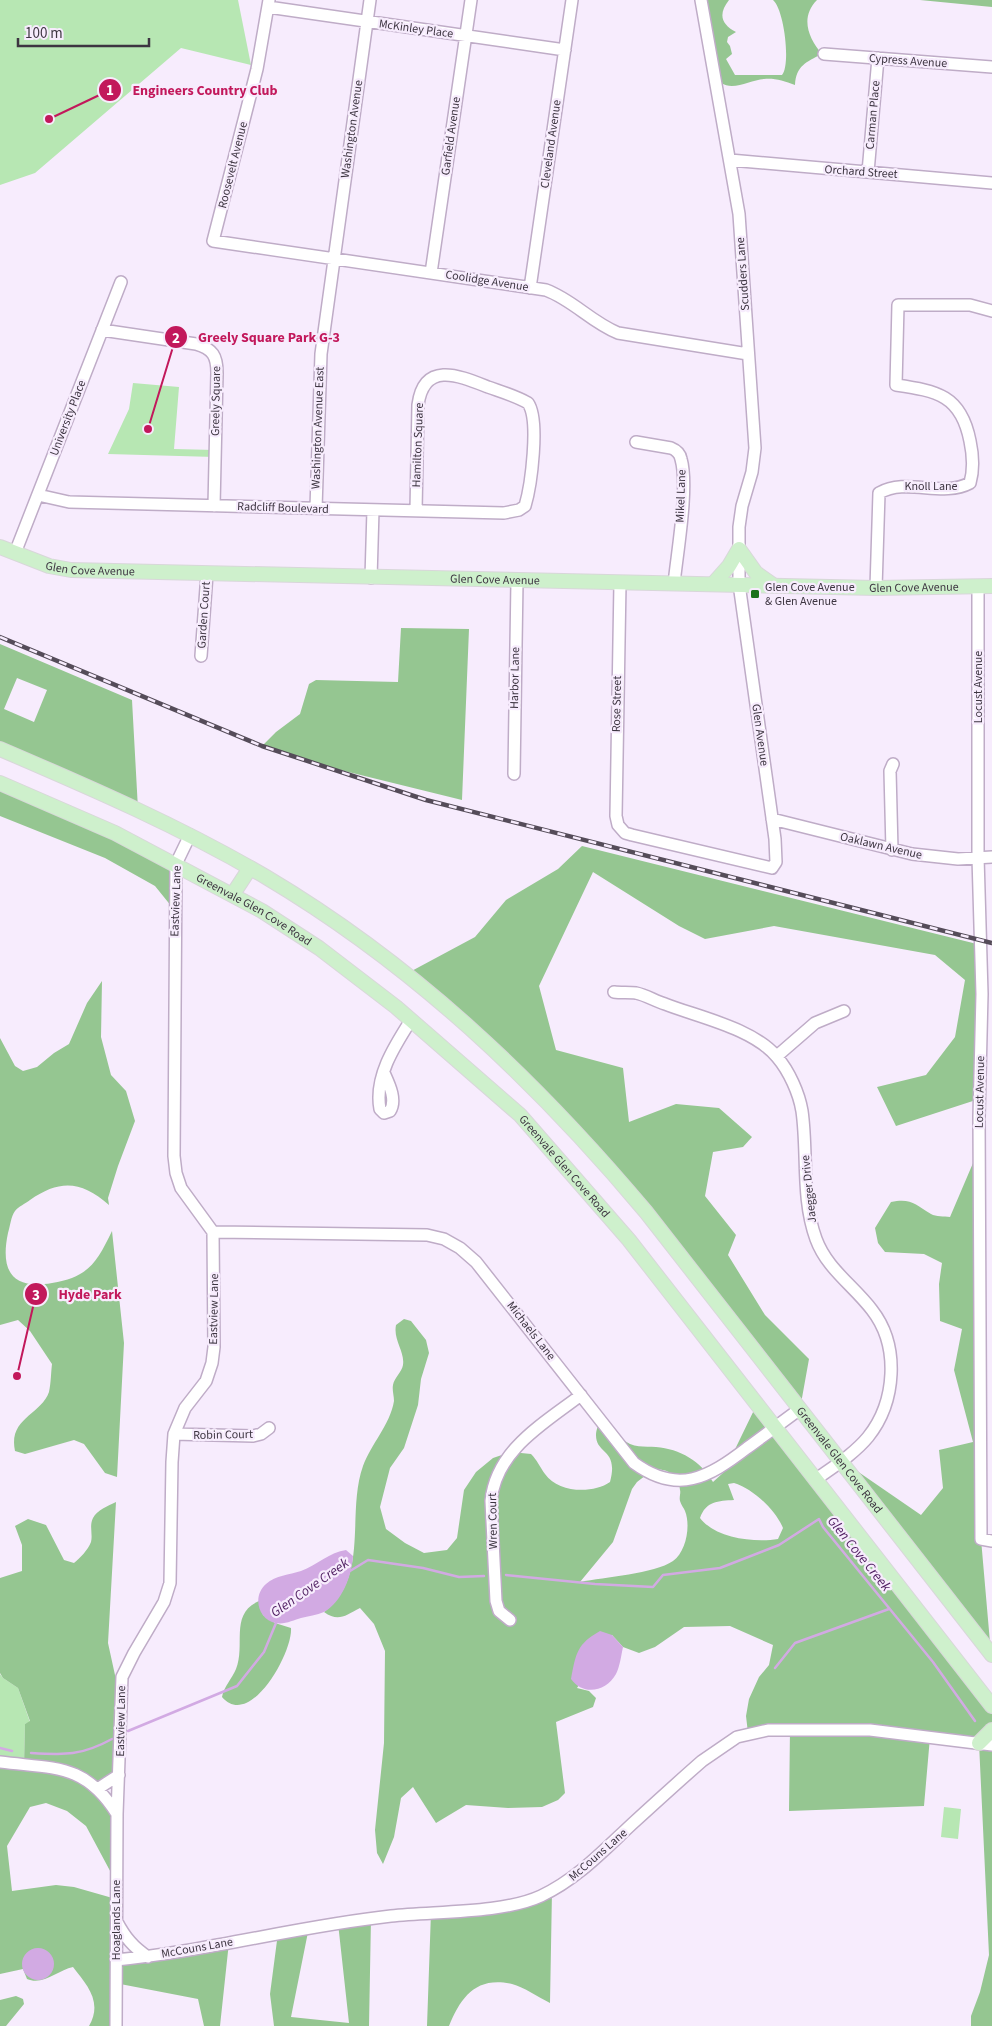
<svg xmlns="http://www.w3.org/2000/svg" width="992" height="2026" font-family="'Source Sans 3',sans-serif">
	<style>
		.green { fill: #b7e7b3 }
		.forest { fill: #95c691; fill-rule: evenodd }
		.water { fill: #d2aae3 }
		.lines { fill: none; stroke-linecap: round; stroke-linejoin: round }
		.stream { stroke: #d2aae3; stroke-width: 2.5 }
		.minor-casing { stroke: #bfacc7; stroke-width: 14 }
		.major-casing { stroke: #d8d7d9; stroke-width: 16 }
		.minor { stroke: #fff; stroke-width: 11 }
		.major { stroke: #cef0cc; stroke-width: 14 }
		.rail-casing { stroke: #554c59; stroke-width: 4.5 }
		.rail { stroke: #f7ecfd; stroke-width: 2.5; stroke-dasharray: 8; stroke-linecap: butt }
		.poi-dot { fill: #1b721c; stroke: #f7ecfd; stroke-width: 2 }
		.labels { text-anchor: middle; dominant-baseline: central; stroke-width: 4.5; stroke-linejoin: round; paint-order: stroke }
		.street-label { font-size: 12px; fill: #3d3541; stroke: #f7ecfd }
		.poi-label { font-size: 12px; fill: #3d3541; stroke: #f7ecfd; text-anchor: start }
		.water-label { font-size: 14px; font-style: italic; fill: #4e1d60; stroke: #f7ecfd }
		.leader { fill: none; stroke: #c2185b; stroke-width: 2 }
		.callout-dot { fill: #c2185b; stroke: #f7ecfd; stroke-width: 2 }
		.mark-label { font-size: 15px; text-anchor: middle; font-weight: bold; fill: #fff }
		.callout-label { font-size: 14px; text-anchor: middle; font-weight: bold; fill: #c2185b; stroke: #f7ecfd; stroke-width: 4.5; stroke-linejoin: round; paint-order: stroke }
	</style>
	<rect width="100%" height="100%" fill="#f7ecfd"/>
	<path class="green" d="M0 0H238L251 65 181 48 35 173 0 185Z
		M133 383 179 387 174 449 215 450V457L108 454 129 409Z
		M0 1674 3 1678 18 1688 30 1722 25 1724 24 1765 0 1762Z
		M944 1807 961 1809 958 1839 941 1837Z"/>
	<path class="forest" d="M706 0H729C718 14 721 24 736 32L728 37 727 42 730 46 732 54 726 59 735 75H782C791 64 784 9 773 0H817C800 17 808 38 822 54 806 62 796 66 795 85 784 81 775 78 764 79 750 80 734 91 721 83Z
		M920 0H992V7Z
		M401 628 469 629 462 800 316 764 262 746 276 732 300 714 309 684 316 680 398 682Z
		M0 644 132 700 138 809 0 749ZM17 678 47 690 34 722 4 709Z
		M0 783 176 864V912L155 886 105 858 0 816Z
		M582 846 981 945 979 1099 896 1126 877 1087 926 1075 955 1037 965 980 935 955 774 926 705 939 679 926 593 872 539 986 556 1050 623 1068 629 1122 676 1104 719 1108 752 1137 743 1147 713 1152 705 1196 736 1235 728 1255 765 1315 809 1359 800 1409 593 1149 406 974 475 937 506 900 558 869Z
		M102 981 101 1037 111 1075 126 1091 135 1121 118 1166 108 1198 109 1205C82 1181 60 1179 30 1200 26 1203 18 1207 15 1211 11 1216 10 1227 8 1233 0 1271 12 1290 52 1283 89 1277 97 1262 112 1231L124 1343 117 1477 105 1473 84 1444 74 1440 25 1454 15 1451C8 1418 41 1415 49 1392 51 1383 51 1372 52 1364L30 1331 18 1320 0 1325V1038L15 1066 23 1071 37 1067 54 1053 69 1044 87 1003Z
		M979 1149 981 1539 991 1654 841 1460 921 1515 943 1488 939 1450 973 1442 954 1370 962 1329 940 1321 939 1284 942 1263 924 1254 885 1252 878 1243 875 1228 891 1202C912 1198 915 1205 931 1214 936 1217 944 1216 950 1217Z
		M404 1319 411 1321 426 1340 429 1353 421 1379 418 1405 404 1448 390 1468 380 1507 386 1529 405 1543 424 1553 447 1550 457 1538 464 1490 476 1472 493 1458 511 1452 531 1454C537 1460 540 1467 545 1474 558 1493 593 1494 610 1482 619 1448 596 1455 596 1435 596 1430 599 1424 600 1419 609 1427 618 1438 630 1444 639 1448 647 1446 656 1447 680 1449 701 1461 713 1482L724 1472 756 1406 992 1706V2026H971V2016L980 1992 989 1955 979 1743 930 1737 924 1806 789 1811 790 1729 748 1733 746 1716 749 1699 759 1677 769 1665 773 1645 730 1626 684 1627 655 1647 639 1653 623 1647 612 1635 577 1688 589 1691 596 1698 593 1707 556 1722 565 1793 558 1800 542 1807 508 1808 466 1805 436 1823 413 1787 401 1798 394 1837 383 1864 377 1853 375 1830 384 1743 385 1651 374 1624 360 1608C345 1616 338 1622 324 1612 370 1577 346 1514 363 1466 371 1444 390 1425 394 1401 394 1396 392 1390 393 1385 394 1378 402 1372 403 1365 405 1351 393 1340 396 1325ZM654 1469C668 1469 679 1475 680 1490 681 1493 679 1497 680 1501 681 1505 684 1508 685 1511 691 1526 686 1552 673 1561 654 1574 605 1577 580 1582L613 1542 632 1489 637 1482ZM734 1483C753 1489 775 1509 783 1528L778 1539C754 1543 715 1538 700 1518 706 1501 718 1501 734 1500L728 1484Z
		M116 1502 108 1643 120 1698V1766L100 1786 116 1815V1882L86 1826 67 1811 46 1803 30 1807 7 1846 12 1891 56 1885 74 1887 116 1899 114 1960 229 1942 220 2026H204L198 1999 115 1983V2026H89C103 2002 87 1985 73 1967 58 1970 43 1986 27 1979L23 1969 0 1974V1762L24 1765 25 1724 30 1721 18 1688 3 1678 0 1673V1578L22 1571V1545L15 1526 28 1519 46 1525 64 1560 74 1563C80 1558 88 1550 91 1542 93 1534 89 1526 93 1518 97 1510 108 1506 116 1502Z
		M259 1601 263 1615 275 1623 291 1628C293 1652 250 1730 222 1697 224 1686 232 1679 236 1669 246 1645 229 1614 259 1601Z
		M552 1891 550 2003C538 1997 524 1987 512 1984 476 1976 461 1997 449 2026H427L431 1912 492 1907Z
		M371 1918 369 2026H274L270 1994 278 1933 309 1927 291 2017 349 2023 338 1923Z
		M16 1996 23 1999 24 2004 6 2026H0V2000Z"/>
	<path class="water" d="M346 1550 353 1556C352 1575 342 1602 324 1612 317 1615 308 1616 301 1618 294 1620 284 1625 276 1623 258 1620 252 1596 266 1584 276 1575 289 1575 301 1571 317 1565 330 1552 346 1550Z
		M600 1631 612 1635 623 1647C621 1656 620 1666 616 1674 606 1692 583 1696 571 1679 576 1653 577 1644 600 1631Z
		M22 1964a16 16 0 1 1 32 0a16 16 0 1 1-32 0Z"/>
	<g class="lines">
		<path class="stream" d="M350 1571 368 1560 423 1568 459 1577 484 1576
			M506 1575 595 1584 653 1587 663 1575 720 1568 779 1545 819 1519 823 1527 933 1662 975 1721
			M775 1668 795 1643 889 1609
			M128 1731 237 1686 264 1652 276 1623
			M0 1748 12 1751
			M31 1753C65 1755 81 1756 112 1739"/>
		<g class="minor-casing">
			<path id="minor" d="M269 0 257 69 213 241 546 290C573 300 591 322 618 333L748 354
				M268 7 565 50
				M824 54 992 67
				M730 160 992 183
				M868 172 878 58
				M431 273 471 0
				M530 288 572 0
				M102 330 196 344C213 349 217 356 217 373L214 506
				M636 442 671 448C676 450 680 453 681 459 689 487 677 553 674 584
				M38 495 69 502 504 513 519 510 525 506C531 486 540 420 528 403 516 396 502 392 488 387 460 376 424 360 418 405L416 511
				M316 508 321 354 370 0
				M15 553 121 282
				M371 578 373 510
				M620 583 616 816 618 825 625 833 632 835 772 868 776 862 775 839 739 584V527L742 506 752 472 755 448 739 214 701 0
				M978 586V857L982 994 979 1117 981 1539 992 1541
				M876 588 879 493C907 477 942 498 970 483 974 469 973 455 970 441 961 395 937 391 896 385L898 305H970L992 311
				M201 656 207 574
				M514 774 517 581
				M772 819 912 854 958 859 992 857
				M892 850 890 771 893 764
				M614 992C621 993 629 992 636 993 646 995 655 1001 665 1004 698 1017 753 1028 777 1057 789 1071 799 1093 802 1111 808 1153 801 1198 816 1239 827 1269 853 1285 872 1310 900 1346 896 1402 868 1437 854 1454 833 1467 815 1480
				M777 1056 815 1023 844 1011
				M384 1073C389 1084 397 1100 390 1111L384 1113 380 1109C374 1077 395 1045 411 1020
				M213 1232 427 1235 444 1239 460 1248 476 1262 634 1463C678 1495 708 1478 747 1448 765 1435 782 1422 800 1409
				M174 1434 253 1436 261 1434 269 1428
				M510 1620 499 1611 496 1601 491 1501C496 1450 543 1424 581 1395
				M0 1762C55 1769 85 1763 117 1814
				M99 1788 119 1775
				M117 1922C125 1937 133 1947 148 1957
				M116 1960C208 1951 299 1926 391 1916 434 1911 502 1914 541 1896 577 1879 603 1851 632 1824 655 1803 678 1782 702 1761L737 1737 768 1730H870L992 1745
				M116 2026 117 1814 122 1677 134 1653 164 1602 170 1583 172 1462 174 1434 185 1408 206 1381 212 1363 214 1347 213 1232 181 1188 176 1173 174 1156 176 864 190 835"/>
		</g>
		<g class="major-casing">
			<g id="major">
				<path id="s1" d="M0 547 49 566 71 570 876 588 992 586"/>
				<path d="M713 584 729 566 739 549 756 573 773 585"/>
				<path id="s2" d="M0 749C91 788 181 827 266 877 414 965 536 1081 646 1212L992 1655"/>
				<path id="s3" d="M0 783 115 833 262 911 319 948 396 1007 520 1115 629 1240 992 1706"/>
				<path d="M233 894 250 868"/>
				<path d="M979 1743 992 1730"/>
			</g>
		</g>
		<use href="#minor" class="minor"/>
		<use href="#major" class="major"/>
		<g class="rail-casing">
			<path id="rail" d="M0 637 262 746 426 800 992 943"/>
		</g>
		<use href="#rail" class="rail"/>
	</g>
	<rect class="poi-dot" x="750" y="589" width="10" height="10" rx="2.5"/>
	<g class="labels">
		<g class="street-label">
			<text transform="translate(416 29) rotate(8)">McKinley Place</text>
			<text transform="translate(908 61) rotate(4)">Cypress Avenue</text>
			<text transform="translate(873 115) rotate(-85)">Carman Place</text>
			<text transform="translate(352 129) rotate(-82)">Washington Avenue</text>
			<text transform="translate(451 136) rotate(-82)">Garfield Avenue</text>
			<text transform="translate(551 144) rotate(-82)">Cleveland Avenue</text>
			<text transform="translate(233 165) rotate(-76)">Roosevelt Avenue</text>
			<text transform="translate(861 172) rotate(4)">Orchard Street</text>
			<text transform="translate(743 274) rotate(-94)">Scudders Lane</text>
			<text transform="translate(487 281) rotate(9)">Coolidge Avenue</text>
			<text transform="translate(216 401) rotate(-89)">Greely Square</text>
			<text transform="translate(68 418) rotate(-69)">University Place</text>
			<text transform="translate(318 428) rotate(-88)">Washington Avenue East</text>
			<text transform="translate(418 445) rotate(-88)">Hamilton Square</text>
			<text x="931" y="486">Knoll Lane</text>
			<text transform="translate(681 496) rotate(-88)">Mikel Lane</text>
			<text transform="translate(283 508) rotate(2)">Radcliff Boulevard</text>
			<text stroke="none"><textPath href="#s1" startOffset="94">Glen Cove Avenue</textPath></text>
			<text stroke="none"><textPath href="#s1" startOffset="499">Glen Cove Avenue</textPath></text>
			<text stroke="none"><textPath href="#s1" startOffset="918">Glen Cove Avenue</textPath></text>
			<text transform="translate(204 615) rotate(-86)">Garden Court</text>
			<text transform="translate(515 678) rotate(-89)">Harbor Lane</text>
			<text transform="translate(978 687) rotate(-90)">Locust Avenue</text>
			<text transform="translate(617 704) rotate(-89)">Rose Street</text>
			<text transform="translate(760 735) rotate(82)">Glen Avenue</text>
			<text transform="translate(881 846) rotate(13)">Oaklawn Avenue</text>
			<text transform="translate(176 901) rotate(-88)">Eastview Lane</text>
			<text stroke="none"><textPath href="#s3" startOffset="284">Greenvale Glen Cove Road</textPath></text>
			<text transform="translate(980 1092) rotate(-89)">Locust Avenue</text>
			<text stroke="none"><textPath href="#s3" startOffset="689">Greenvale Glen Cove Road</textPath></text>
			<text transform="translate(809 1189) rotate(-96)">Jaegger Drive</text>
			<text transform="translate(214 1309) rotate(-89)">Eastview Lane</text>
			<text transform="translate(531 1331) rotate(52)">Michaels Lane</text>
			<text transform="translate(223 1435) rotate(-1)">Robin Court</text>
			<text stroke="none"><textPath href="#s2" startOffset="1119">Greenvale Glen Cove Road</textPath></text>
			<text transform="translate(493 1521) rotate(-91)">Wren Court</text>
			<text transform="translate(121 1721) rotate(-89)">Eastview Lane</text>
			<text transform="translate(598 1855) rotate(-41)">McCouns Lane</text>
			<text transform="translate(116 1920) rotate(-90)">Hoaglands Lane</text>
			<text transform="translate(197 1948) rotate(-10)">McCouns Lane</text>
		</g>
		<g class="poi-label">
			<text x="765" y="587">Glen Cove Avenue<tspan x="765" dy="14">&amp; Glen Avenue</tspan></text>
		</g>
		<g class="water-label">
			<text transform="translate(859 1554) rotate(51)">Glen Cove Creek</text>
			<text transform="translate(310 1588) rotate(-35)">Glen Cove Creek</text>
		</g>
	</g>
	<path class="leader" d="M49 119L110 90M148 429L176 337M17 1376L36 1294"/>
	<g class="callout-dot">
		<circle cx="49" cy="119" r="5"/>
		<circle cx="148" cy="429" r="5"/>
		<circle cx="17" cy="1376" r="5"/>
		<circle cx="110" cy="90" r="12"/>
		<circle cx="176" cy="337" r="12"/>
		<circle cx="36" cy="1294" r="12"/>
	</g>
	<g class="mark-label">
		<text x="110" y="95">1</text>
		<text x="176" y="343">2</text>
		<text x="36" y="1300">3</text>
	</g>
	<g class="callout-label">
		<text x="205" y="95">Engineers Country Club</text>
		<text x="269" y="342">Greely Square Park G-3</text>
		<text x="90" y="1299">Hyde Park</text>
	</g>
	<path d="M18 38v8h131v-8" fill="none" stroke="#3d3541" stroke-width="2.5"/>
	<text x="25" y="38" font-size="15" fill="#3d3541" stroke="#f7ecfd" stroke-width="4" paint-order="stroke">100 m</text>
</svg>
